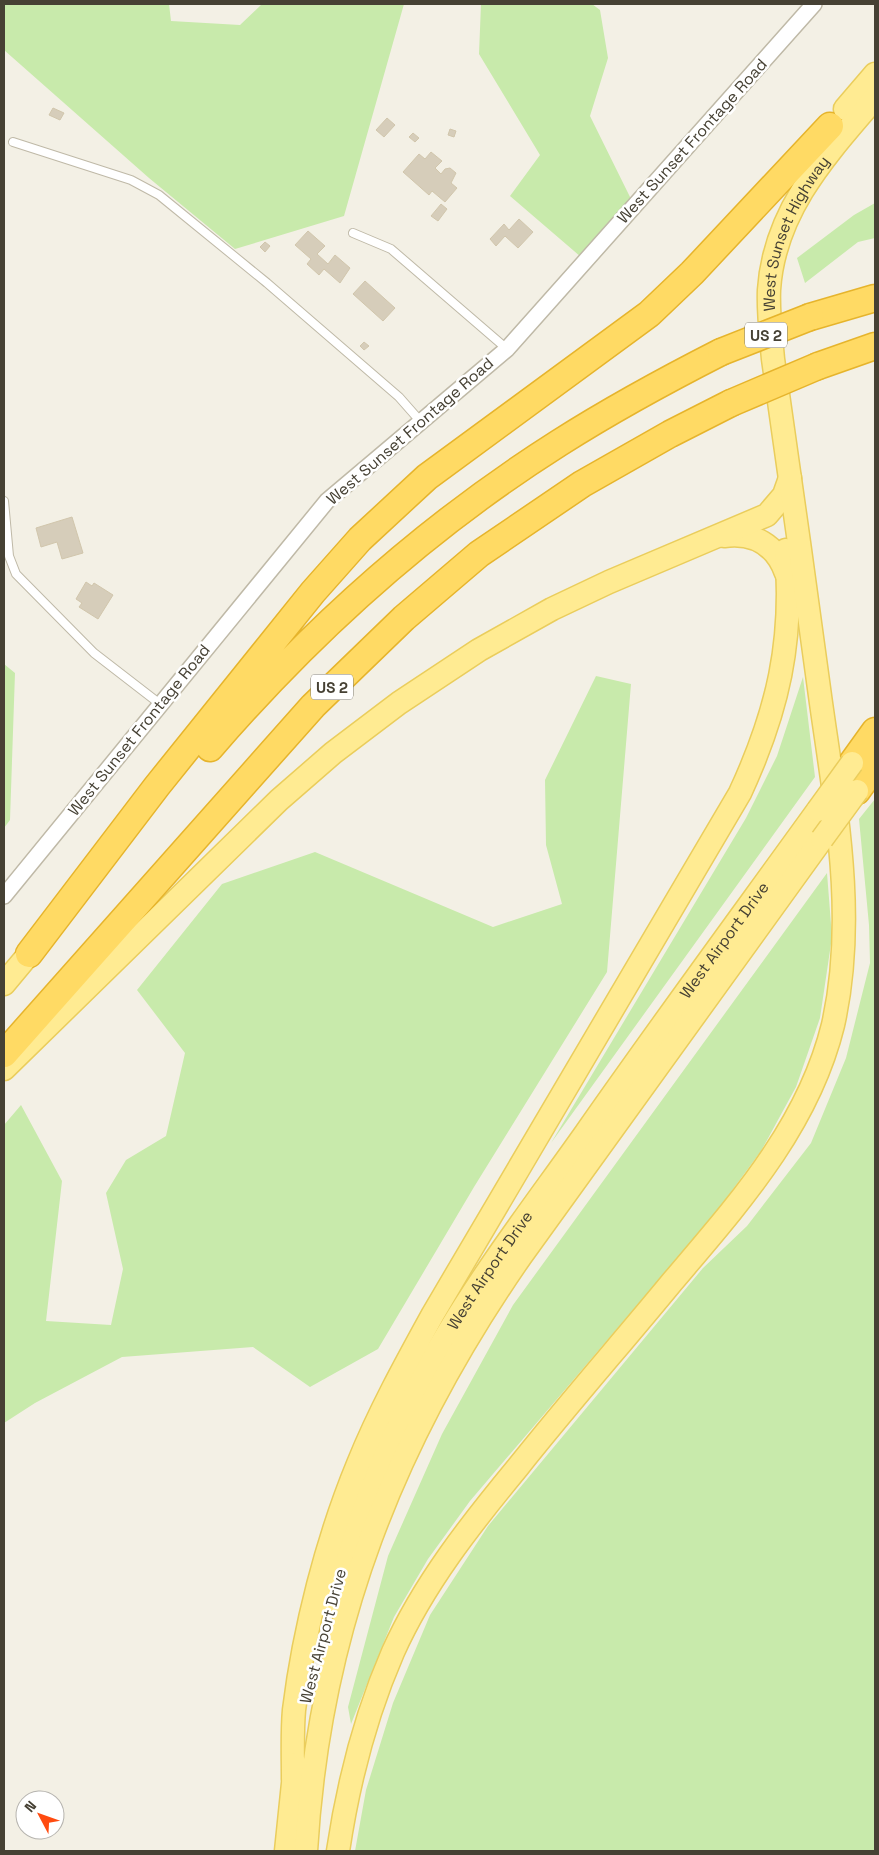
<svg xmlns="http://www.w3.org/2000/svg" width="879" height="1855" font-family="'Space Grotesk',sans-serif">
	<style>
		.green { fill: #c8eaab }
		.building { fill: #d6cdba; stroke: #d1c6ac }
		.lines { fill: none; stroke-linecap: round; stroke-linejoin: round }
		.service-casing { stroke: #bfb9a7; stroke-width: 10 }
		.minor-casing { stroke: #bfb9a7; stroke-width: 18 }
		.primary-casing { stroke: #eacd5c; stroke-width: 25 }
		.motorway-casing { stroke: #e6b42c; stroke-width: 29 }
		.service { stroke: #fff; stroke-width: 8 }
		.minor { stroke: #fff; stroke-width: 15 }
		.primary { stroke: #ffeb92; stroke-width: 22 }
		.motorway { stroke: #ffda64; stroke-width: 26 }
		.primary-bridge-casing { stroke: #eacd5c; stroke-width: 25; stroke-linecap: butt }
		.motorway-bridge-casing { stroke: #e6b42c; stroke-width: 29; stroke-linecap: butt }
		.primary-bridge { stroke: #ffeb92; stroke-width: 22 }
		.motorway-bridge { stroke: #ffda64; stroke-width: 26 }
		.labels { text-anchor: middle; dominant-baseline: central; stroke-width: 5; stroke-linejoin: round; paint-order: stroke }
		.shield { fill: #fff; stroke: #7e7a71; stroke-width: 1 }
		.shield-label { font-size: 15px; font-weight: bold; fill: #464134 }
		.street-label { font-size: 16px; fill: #464134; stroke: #fff }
	</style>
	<rect width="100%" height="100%" fill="#f3f0e5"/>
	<path class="green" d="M4 4H169L171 21 240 25 262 4H404L344 216 235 249 149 178 4 50Z
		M481 4H592L600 10 608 58 590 116 631 199 581 257 510 196 540 155 479 54Z
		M875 203V238L858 242 805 283 797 258 854 215Z
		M4 664 15 673 10 820 4 828Z
		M596 676 631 684 607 972 474 1187 378 1349 310 1387 253 1347 122 1357 35 1403 4 1423V1125L21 1105 62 1181 46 1321 111 1325 123 1269 106 1193 126 1160 166 1136 185 1053 137 990 222 884 315 852 493 927 562 904 546 845 545 780Z
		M803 677 815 777 551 1143 746 818 777 756Z
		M875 799V1851H355L366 1790 393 1703 430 1615 488 1526 703 1268 747 1226 811 1143 846 1058 870 963 869 925 859 819Z
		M827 873 832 937 820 1018 796 1087 761 1151 714 1215 470 1501 428 1559 394 1617 351 1724 348 1707 388 1556 442 1434 513 1305Z"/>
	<path class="building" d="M53 108 64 113 60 120 49 115Z
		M387 118 395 125 384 137 376 130Z
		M450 129 456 131 454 137 448 135Z
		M413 133 419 138 415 142 409 137Z
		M431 152 442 161 435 168 441 174 445 169 450 168 456 173 451 183 457 188 445 202 432 191 429 195 403 172 419 154 425 159Z
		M441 204 447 209 438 221 431 216Z
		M519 219 533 232 518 248 505 236 496 246 490 239 504 224 509 230Z
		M308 231 325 246 317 254 328 264 335 255 350 268 340 283 324 269 319 275 307 264 311 259 295 245Z
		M265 242 270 246 265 252 260 247Z
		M365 281 395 308 383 321 353 294Z
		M364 342 369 346 364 350 360 346Z
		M72 517 83 553 62 559 57 542 41 547 36 528Z
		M86 582 92 586 94 583 113 595 98 619 79 607 82 603 76 599Z"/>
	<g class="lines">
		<g class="service-casing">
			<path id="service" d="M13 142 131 180 159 195 267 283 399 397 421 422
				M353 233 391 249 507 349
				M4 501 9 556 16 574 94 653 160 704"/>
		</g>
		<g class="minor-casing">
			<path id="minor" d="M4 896 327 501 507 349 814 4"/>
		</g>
		<g class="primary-casing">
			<g id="primary">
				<path d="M845 109 875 74"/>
				<path d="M724 536C754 532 776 545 786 573"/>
				<path d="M4 984 29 954"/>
				<path d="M4 1069 279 800 333 753 399 703 479 650 552 609 609 582 767 515 784 495 790 478"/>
				<path id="s1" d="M330 1601C359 1506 397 1415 449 1331 490 1263 539 1199 585 1134 661 1025 740 918 818 810"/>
				<path d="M293 1778C293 1756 292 1732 294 1710 304 1629 327 1539 358 1464 379 1412 406 1363 433 1314L740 793C778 711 794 641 786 550"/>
				<path d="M286 1851 295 1764"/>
				<path d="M306 1851C319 1628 394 1439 521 1256L822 839"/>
				<path id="s2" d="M338 1851C348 1784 366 1714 393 1652 424 1583 471 1524 518 1467 568 1404 621 1344 672 1282 738 1204 808 1127 833 1025 857 919 836 809 821 703 806 588 789 474 773 359 771 336 768 313 769 290 774 211 826 155 875 98"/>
			</g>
		</g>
		<g class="motorway-casing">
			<path id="motorway" d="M810 317 875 298
				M818 366 875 346
				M210 748C311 631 428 526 559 443 611 410 666 380 721 352
				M852 763 875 731
				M857 791 875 766
				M29 954 157 786 313 592 360 539 427 477 649 314 692 273 830 126
				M4 1054 313 706 404 618 479 554 582 484 670 434 731 403"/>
		</g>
		<use href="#service" class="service"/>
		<use href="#minor" class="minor"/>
		<use href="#primary" class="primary"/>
		<use href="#motorway" class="motorway"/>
		<g class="primary-bridge-casing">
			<path id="primary-bridge" d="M818 810 852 763
				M822 839 857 791"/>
		</g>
		<g class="motorway-bridge-casing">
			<path id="motorway-bridge" d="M721 352 810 317
				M731 403 818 366"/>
		</g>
		<use href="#primary-bridge" class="primary-bridge"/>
		<use href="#motorway-bridge" class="motorway-bridge"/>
	</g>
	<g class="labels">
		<g class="shield">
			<rect x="745" y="322.5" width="42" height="25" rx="4"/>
			<rect x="311" y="674.5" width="42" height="25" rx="4"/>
		</g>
		<g class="shield-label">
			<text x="766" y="335">US 2</text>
			<text x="332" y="687">US 2</text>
		</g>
		<g class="street-label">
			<text transform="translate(692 141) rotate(-48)">West Sunset Frontage Road</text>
			<text stroke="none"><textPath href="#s2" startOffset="1781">West Sunset Highway</textPath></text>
			<text transform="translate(410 431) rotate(-41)">West Sunset Frontage Road</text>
			<text transform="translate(139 730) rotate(-51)">West Sunset Frontage Road</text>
			<text stroke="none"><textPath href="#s1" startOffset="774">West Airport Drive</textPath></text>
			<text stroke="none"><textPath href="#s1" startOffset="369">West Airport Drive</textPath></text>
			<text transform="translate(323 1636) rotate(-75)">West Airport Drive</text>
		</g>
	</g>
	<rect width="879" height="1855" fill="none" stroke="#464134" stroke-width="10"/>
	<g transform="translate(40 1815) rotate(311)"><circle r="24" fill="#ffffff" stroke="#b5b3ae"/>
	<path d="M0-4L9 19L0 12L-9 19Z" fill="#ff4b10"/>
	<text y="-8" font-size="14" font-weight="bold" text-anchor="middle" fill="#464134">N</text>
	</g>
</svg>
